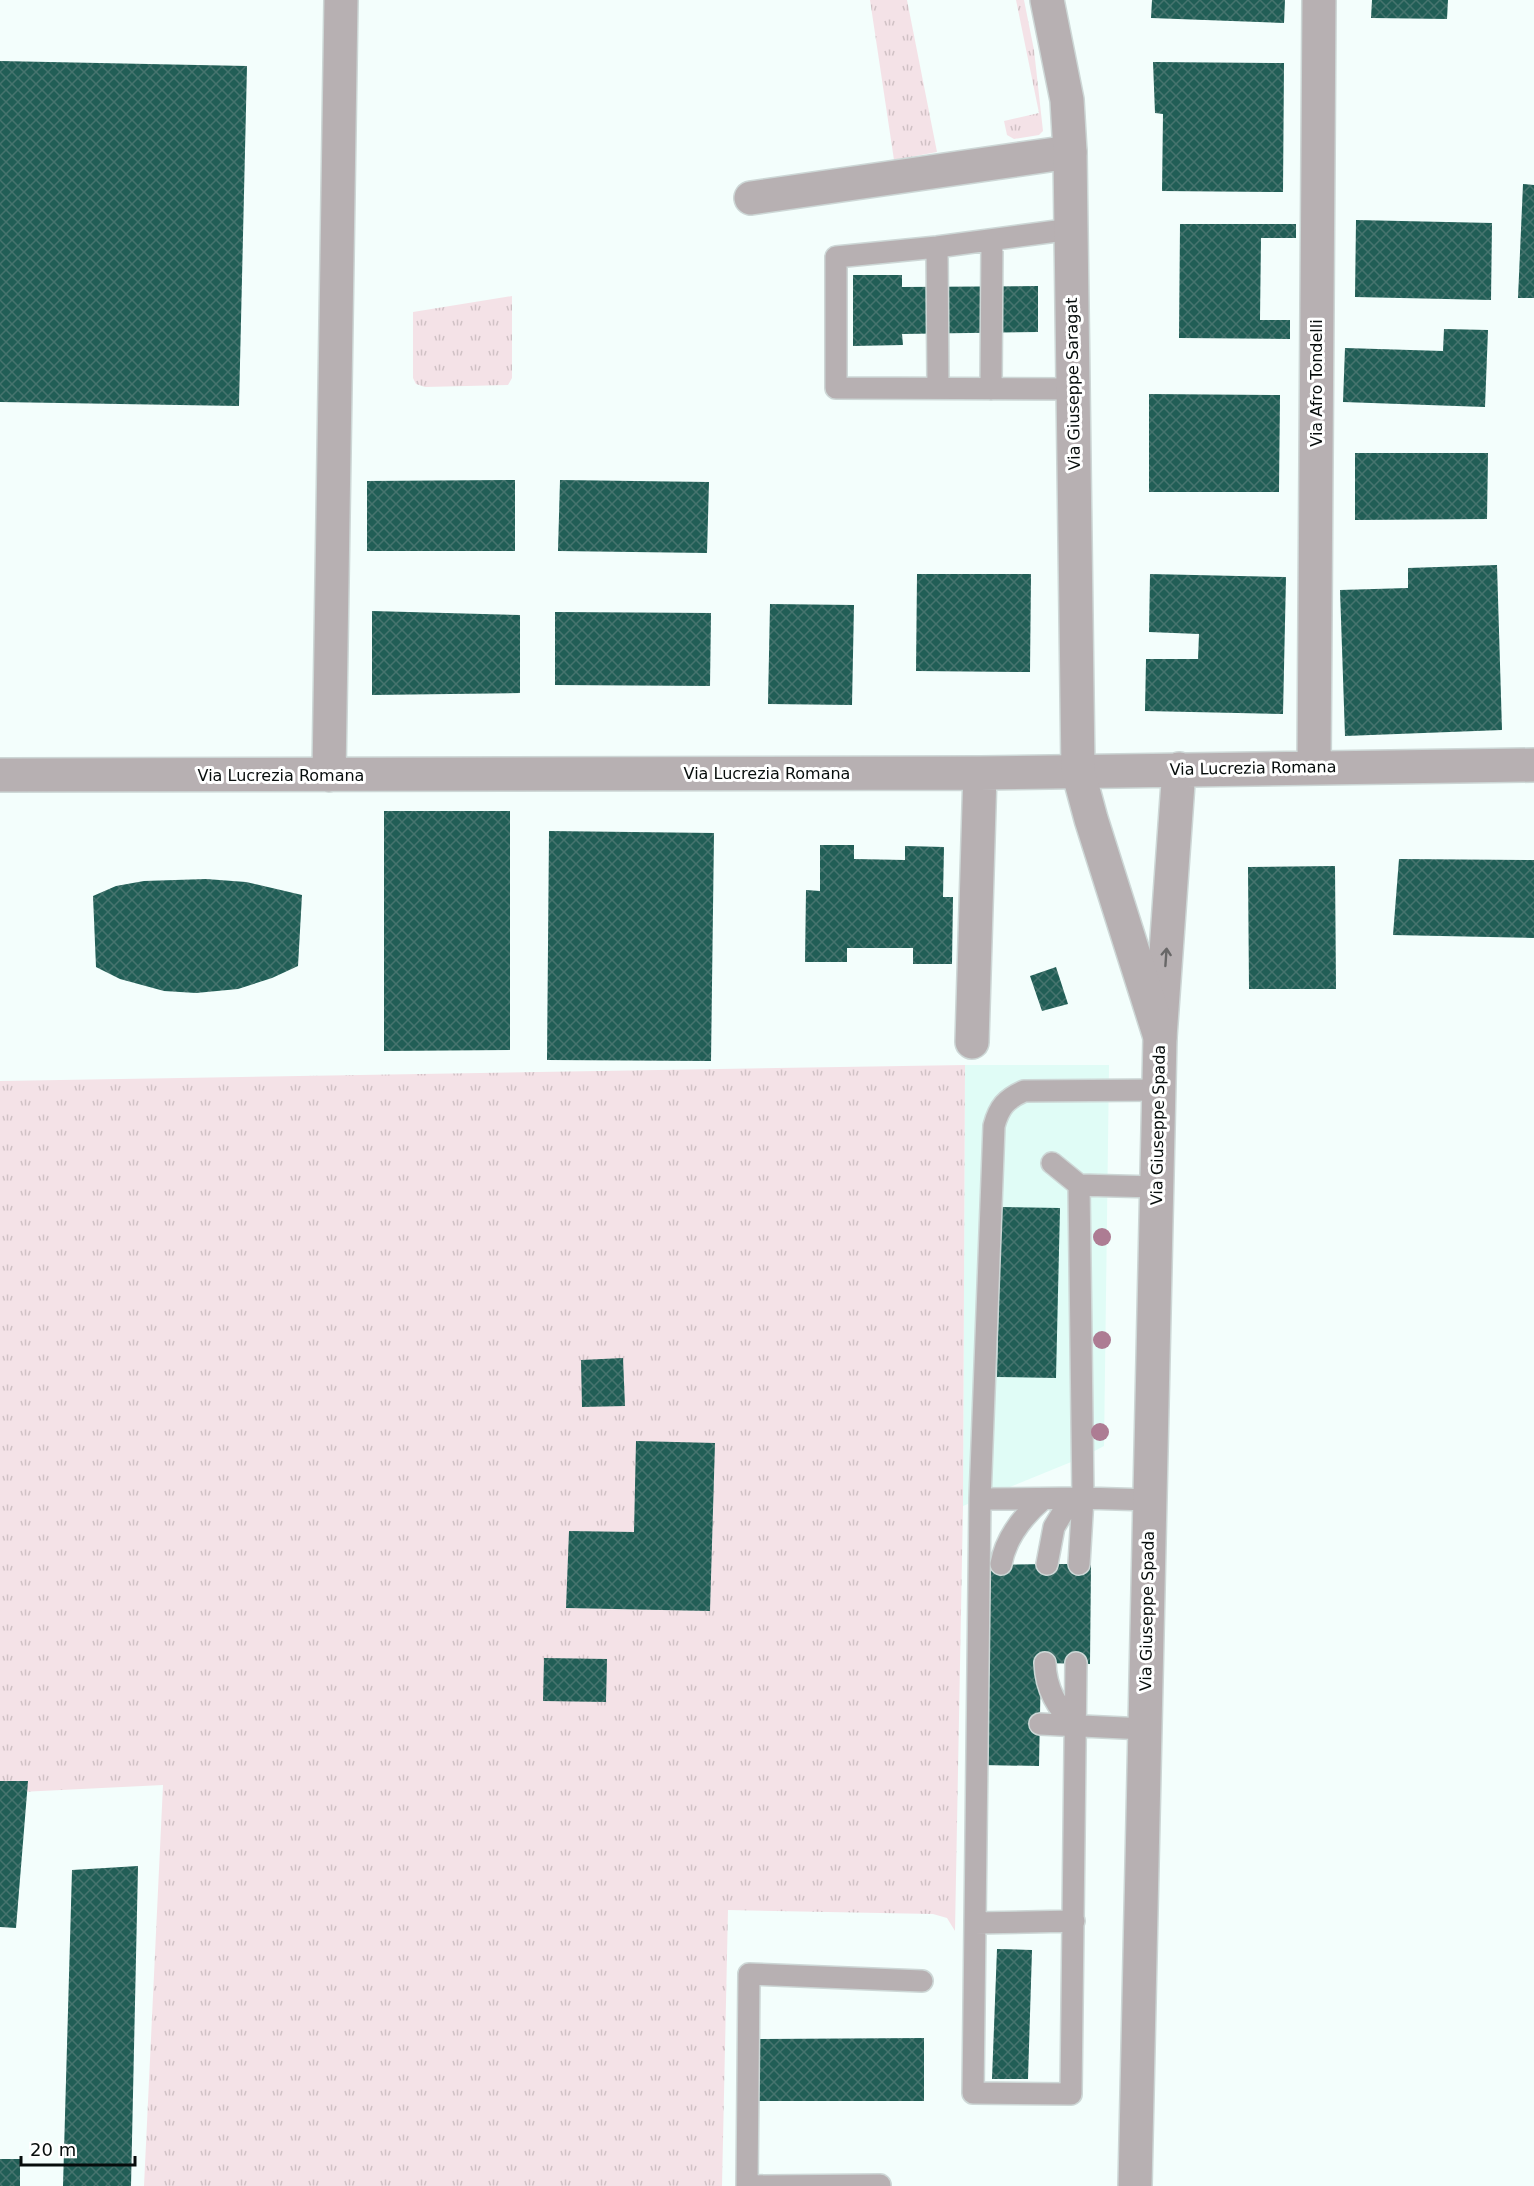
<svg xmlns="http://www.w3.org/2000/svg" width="1534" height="2186" font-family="'DejaVu Sans',sans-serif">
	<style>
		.built { fill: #e0fcf6 }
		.grass { fill: url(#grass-tufts) }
		.building { fill: url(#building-cross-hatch) }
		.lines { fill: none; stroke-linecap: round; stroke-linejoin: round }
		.service-casing { stroke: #cdd7d6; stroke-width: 24 }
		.minor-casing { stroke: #cdd7d6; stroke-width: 36 }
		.tertiary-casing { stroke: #cdd7d6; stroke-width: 36 }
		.service { stroke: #b7b0b2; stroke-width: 21 }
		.minor { stroke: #b7b0b2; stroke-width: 33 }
		.tertiary { stroke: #b7b0b2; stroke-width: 33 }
		.tree { fill: #ad7c93 }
		.oneway { stroke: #686767 }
		.labels { text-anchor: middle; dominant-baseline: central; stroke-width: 6; stroke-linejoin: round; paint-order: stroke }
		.street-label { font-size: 16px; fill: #070d0c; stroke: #fff }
	</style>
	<defs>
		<pattern id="grass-tufts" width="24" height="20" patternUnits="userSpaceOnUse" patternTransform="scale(1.5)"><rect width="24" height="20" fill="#f4e2e7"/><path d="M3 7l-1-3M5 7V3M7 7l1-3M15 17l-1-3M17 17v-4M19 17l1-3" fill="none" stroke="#d0c1c5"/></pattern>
		<pattern id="building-cross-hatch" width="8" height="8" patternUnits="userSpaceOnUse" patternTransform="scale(1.5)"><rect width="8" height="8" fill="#215e56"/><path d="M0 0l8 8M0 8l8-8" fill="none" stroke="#46746e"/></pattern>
	</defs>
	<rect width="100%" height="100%" fill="#f3fefc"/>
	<path class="built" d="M965 1065H1109L1104 1446 1081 1458 963 1506Z"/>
	<path class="grass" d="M870 0H907L937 152 894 160Z
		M1016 0H1024L1034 50 1043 131 1039 135 1014 139 1007 135 1004 121 1039 113Z
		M512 296V378L508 385 425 387 416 384 413 378V312Z
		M965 1065 963 1506 955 1931 947 1918 933 1914 728 1910 722 2186H144L163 1785 0 1793V1081Z"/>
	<path class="building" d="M1152 0H1285L1284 23 1151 18Z
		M1372 0H1448L1447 19 1371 18Z
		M0 61 247 66 239 406 0 402Z
		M1153 62 1284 63 1283 192 1162 191 1163 114 1155 113Z
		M1523 184 1534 185V298H1518Z
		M1356 220 1492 223 1491 300 1355 297Z
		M1180 224H1296V238H1261L1260 320H1290V339L1179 338Z
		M853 275H902V287L1038 286V332L902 334 903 345 853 346Z
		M1444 329 1488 330 1485 407 1343 402 1345 348 1443 351Z
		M1149 394 1280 395 1279 492H1149Z
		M1355 453H1488L1487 519 1355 520Z
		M515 480V551H367V481Z
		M560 480 709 482 707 553 558 551Z
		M1497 565 1502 730 1345 736 1340 590 1408 588V568Z
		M917 574H1031L1030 672 916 671Z
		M1150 574 1286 577 1283 714 1145 711 1146 659H1198L1199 634 1149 632Z
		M770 604 854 605 852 705 768 704Z
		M372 611 520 615V693L372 695Z
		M555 612 711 613 710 686 555 685Z
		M384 811H510V1050L384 1051Z
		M549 831 714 833 711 1061 547 1060Z
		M820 845H854V859L905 860V846L944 847 943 897H953L952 964H913V948H847V962H805L806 890 820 891Z
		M1399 859 1534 860V938L1393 935Z
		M1335 866 1336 989H1249L1248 867Z
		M206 879 246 882 302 895 298 966 272 978 238 989 196 993 164 991 120 979 96 967 93 896 116 886 144 881Z
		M1056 967 1068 1004 1042 1011 1030 976Z
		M1001 1207 1060 1208 1056 1378 997 1377Z
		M623 1358 625 1406 582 1407 581 1360Z
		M636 1441 715 1443 710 1611 566 1608 569 1531 634 1532Z
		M1047 1564H1091L1090 1664 1041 1663 1039 1766 982 1765 985 1565Z
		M544 1658 607 1659 606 1702 543 1701Z
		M0 1781H28L16 1928 0 1927Z
		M138 1866 131 2186H63L72 1870Z
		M997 1949 1032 1950 1028 2079H992Z
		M924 2038V2101H753L754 2039Z
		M0 2159H20V2186H0Z"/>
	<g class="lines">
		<g class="service-casing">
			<path id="service" d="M1072 229 937 247 836 257V388L1074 389
				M937 247 938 388
				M991 389 992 240
				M1052 1163 1079 1185 1156 1187
				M980 1499 1083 1498 1079 1185
				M1001 1564C1006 1537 1022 1517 1043 1499
				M1047 1564 1054 1527 1071 1499
				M1079 1564 1083 1498 1150 1500
				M1045 1663C1046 1690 1057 1707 1075 1726
				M1040 1724 1145 1729
				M1074 1921 975 1923 980 1499 994 1126C999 1107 1006 1099 1024 1091L1159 1090
				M975 1923 973 2093 1071 2094 1076 1663
				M747 2186 749 1974 922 1981
				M747 2186 880 2185"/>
		</g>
		<g class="minor-casing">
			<path id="minor" d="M751 198 1070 152
				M1314 767 1319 0
				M0 775 980 773 1534 765
				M329 775 341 0
				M1160 1037 1179 769
				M972 1042 980 773"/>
		</g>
		<g class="tertiary-casing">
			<path id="tertiary" d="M1047 0 1067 100 1070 152 1078 771 1091 819 1160 1037 1135 2186"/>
		</g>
		<use href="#service" class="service"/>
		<use href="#minor" class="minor"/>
		<use href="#tertiary" class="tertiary"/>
	</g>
	<g class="tree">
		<circle cx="1102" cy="1237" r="9"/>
		<circle cx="1102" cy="1340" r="9"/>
		<circle cx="1100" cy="1432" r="9"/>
	</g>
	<defs><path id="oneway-shaft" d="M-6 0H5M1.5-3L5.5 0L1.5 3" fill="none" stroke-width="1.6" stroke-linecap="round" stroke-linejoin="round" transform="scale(1.5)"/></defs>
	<use class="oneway" href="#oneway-shaft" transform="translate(1166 957) rotate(-86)"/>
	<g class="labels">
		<g class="street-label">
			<text transform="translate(1316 383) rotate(-90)">Via Afro Tondelli</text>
			<text transform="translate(1073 384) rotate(-91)">Via Giuseppe Saragat</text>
			<text transform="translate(1253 768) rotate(-1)">Via Lucrezia Romana</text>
			<text x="767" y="773">Via Lucrezia Romana</text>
			<text x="281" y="775">Via Lucrezia Romana</text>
			<text transform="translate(1158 1125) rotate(-89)">Via Giuseppe Spada</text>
			<text transform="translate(1147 1611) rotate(-89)">Via Giuseppe Spada</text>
		</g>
	</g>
	<path d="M21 2156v9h114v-9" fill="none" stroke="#070d0c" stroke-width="3"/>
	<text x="30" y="2156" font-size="18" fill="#070d0c" stroke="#ffffff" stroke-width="4.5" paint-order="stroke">20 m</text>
</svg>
